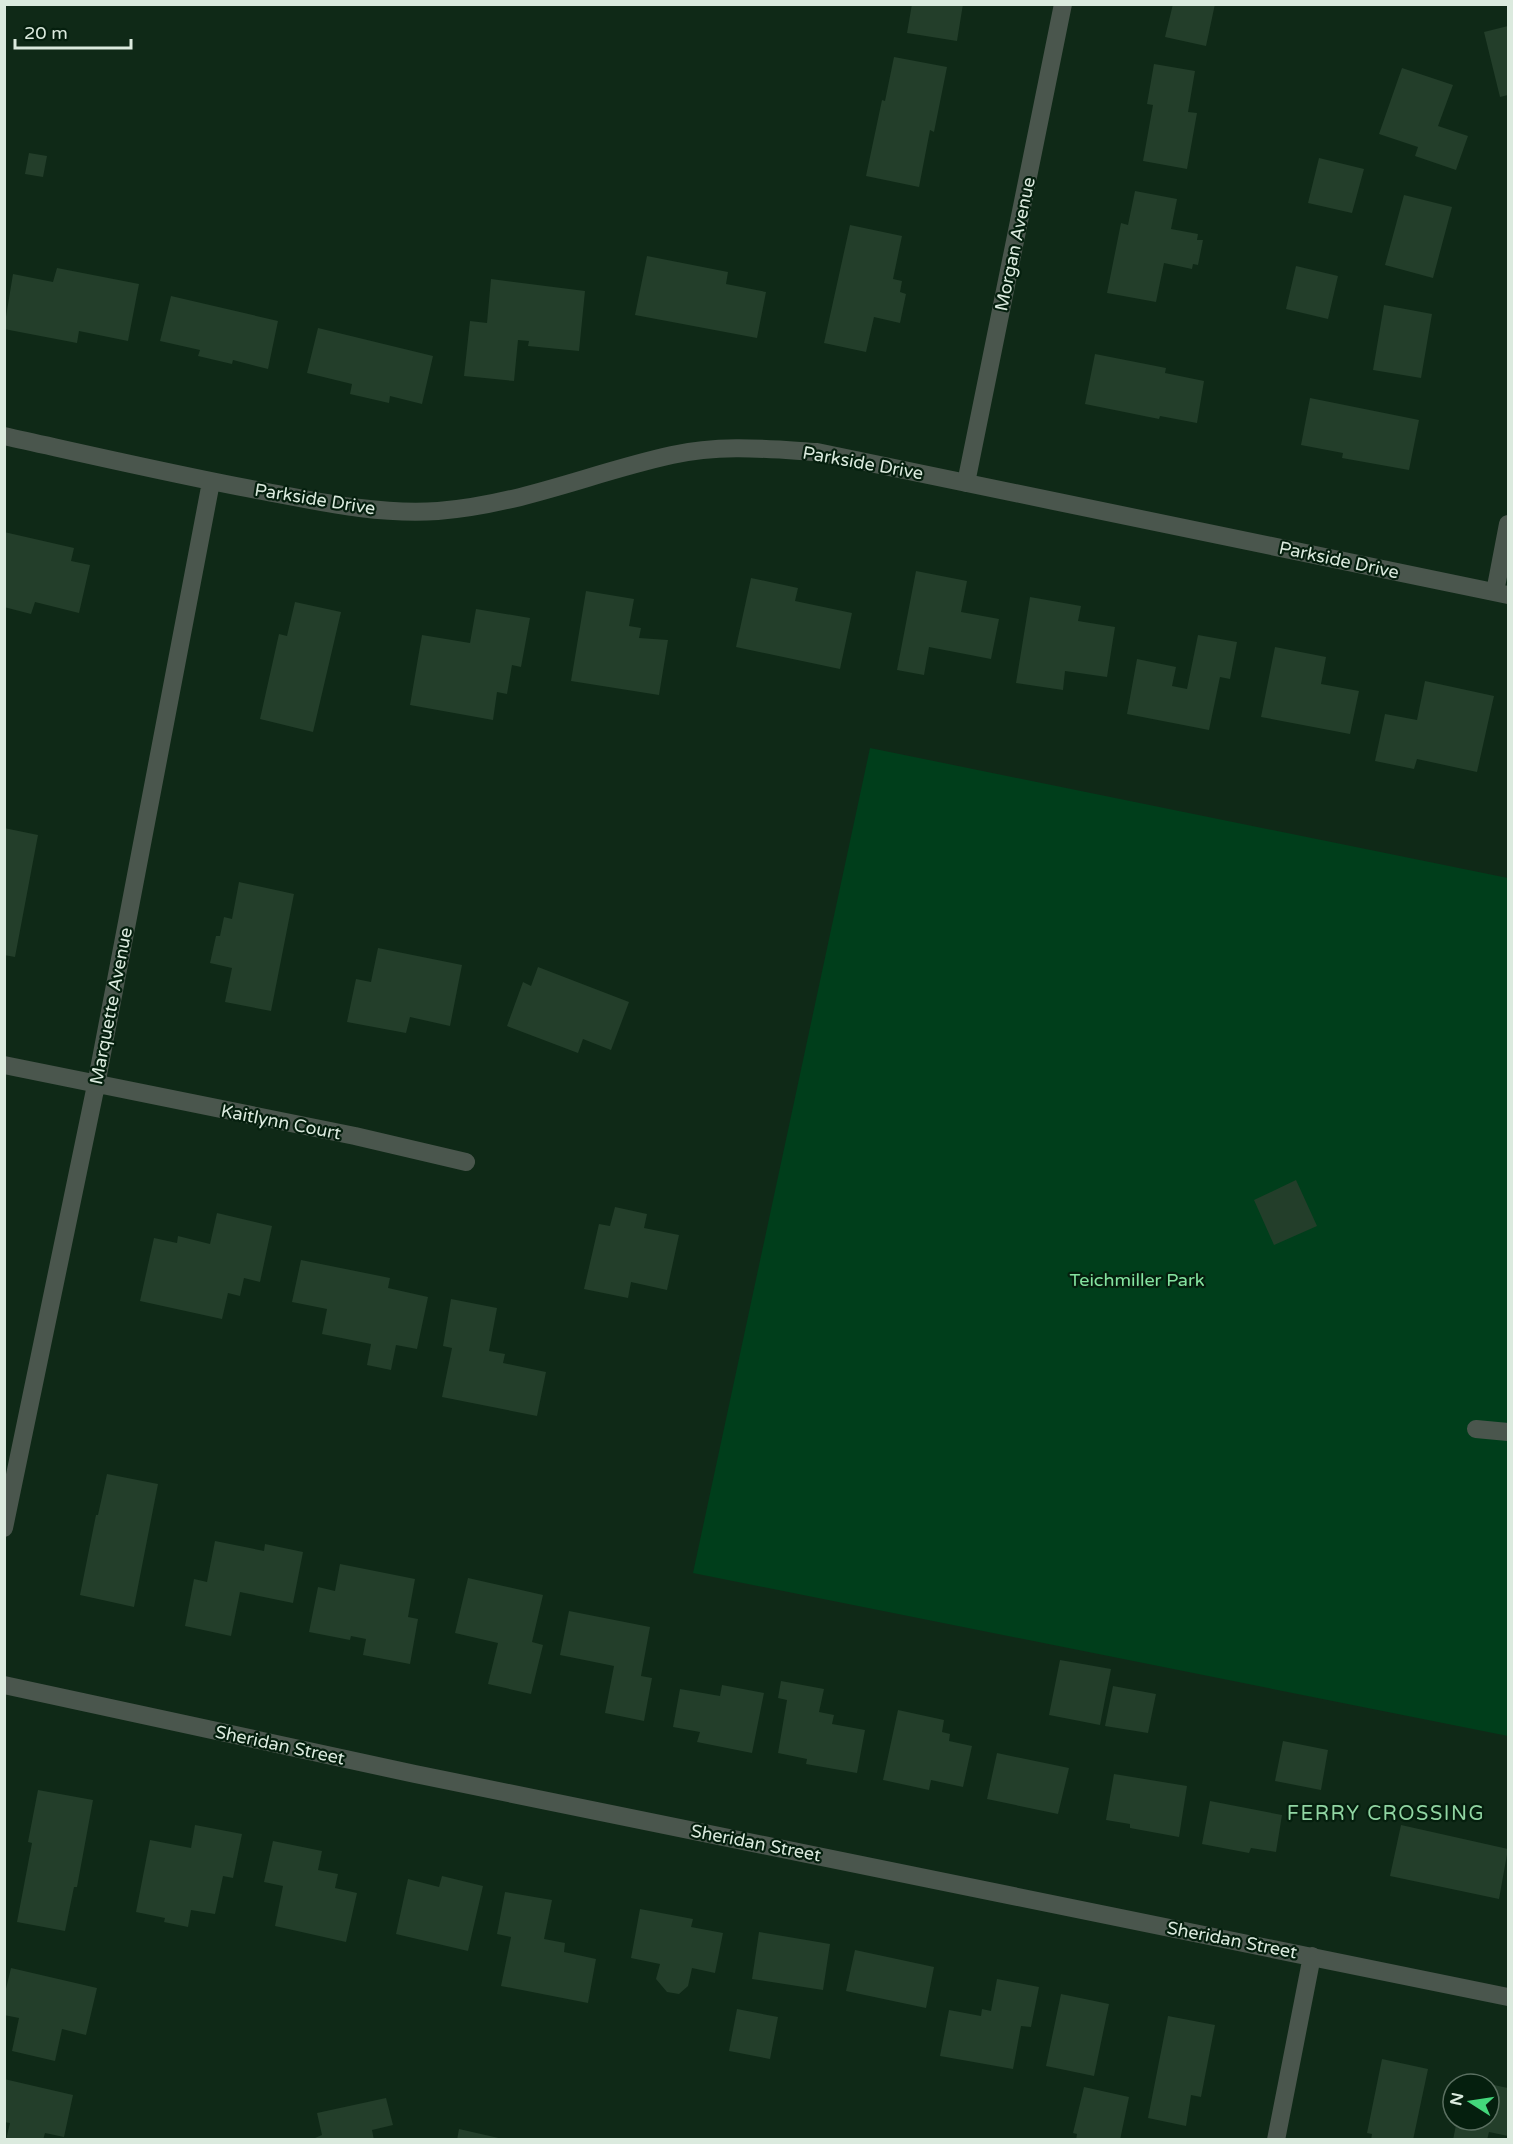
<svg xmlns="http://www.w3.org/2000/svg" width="1513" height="2144" font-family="'Varela Round',sans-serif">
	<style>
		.green { fill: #003e1b }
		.building { fill: #233e2a }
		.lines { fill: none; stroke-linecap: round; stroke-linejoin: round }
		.minor { stroke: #4a564d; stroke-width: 18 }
		.labels { text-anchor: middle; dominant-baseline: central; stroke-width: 4.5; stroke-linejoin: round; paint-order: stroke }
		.street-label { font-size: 18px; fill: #dbeade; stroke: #051f0e }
		.park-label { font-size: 18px; fill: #85e4a0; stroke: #051f0e }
		.neighbourhood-label { font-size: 20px; letter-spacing: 1.5px; fill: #91d6a3; stroke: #051f0e }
	</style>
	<rect width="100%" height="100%" fill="#0f2917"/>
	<path class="green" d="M870 748 1508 878V1736L693 1573Z"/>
	<path class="building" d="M912 4H963L957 41 907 33Z
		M1173 4H1215L1206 46 1165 37Z
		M1508 26V95L1500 97 1484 32Z
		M894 57 947 67 934 132 930 130 919 187 866 176 882 100 885 101Z
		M1154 64 1195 71 1188 112 1197 113 1187 169 1143 161 1153 105 1147 104Z
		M1402 68 1453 85 1438 126 1468 136 1456 170 1415 156 1418 147 1379 134Z
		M29 153 47 156 43 177 25 174Z
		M1319 158 1364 169 1352 213 1308 203Z
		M1135 191 1177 199 1171 229 1198 234 1197 240H1203L1198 265 1193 264 1192 269 1164 263 1156 302 1107 293 1121 223 1128 225Z
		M1404 195 1452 207 1433 278 1385 265Z
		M850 225 902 236 893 279 902 281 900 292 906 294 900 323 874 317 866 352 824 343Z
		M647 256 728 272 726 284 766 292 757 338 635 315Z
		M1296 266 1338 276 1328 319 1286 309Z
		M57 268 139 284 128 341 79 331 77 343 4 329 13 274 53 282Z
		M491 279 585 291 579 351 528 346 529 341 518 340 514 381 464 376 470 321 487 323Z
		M171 296 278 321 268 369 233 360 232 364 198 356 200 350 160 341Z
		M1384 305 1432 314 1421 378 1373 370Z
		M318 328 433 356 422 404 390 396 389 403 350 394 352 384 307 373Z
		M1095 354 1166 368 1165 373 1204 381 1197 423 1160 416 1159 419 1085 404Z
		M1310 398 1419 420 1409 470 1342 458 1343 453 1301 445Z
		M4 532 74 548 71 561 90 565 79 613 35 602 31 614 4 607Z
		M916 571 967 581 961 612 999 619 991 659 929 647 924 675 897 670Z
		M751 578 798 588 795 601 852 613 840 669 736 647Z
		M586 591 634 599 629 626 641 628 639 638 668 640 659 695 571 681Z
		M1030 597 1081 606 1078 621 1115 627 1107 677 1065 671 1063 690 1016 683Z
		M295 602 341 612 313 732 260 719 279 634 287 636Z
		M476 609 530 618 521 667 512 665 507 694 497 692 493 720 410 705 422 635 470 643Z
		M1198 635 1237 642 1230 679 1220 677 1209 730 1127 714 1137 659 1176 667 1172 686 1187 689Z
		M1275 647 1326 657 1321 684 1359 691 1350 734 1261 717Z
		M1425 681 1494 696 1477 772 1417 759 1414 769 1375 761 1385 714 1417 720Z
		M4 828 38 835 15 957 4 955Z
		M239 882 294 894 271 1011 225 1002 232 968 210 963 216 936H220L224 917 232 919Z
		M378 948 462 965 450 1026 410 1017 406 1033 347 1022 356 979 371 982Z
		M538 967 629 1002 611 1050 583 1039 578 1053 507 1026 523 982 531 986Z
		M1296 1180 1317 1226 1274 1245 1254 1200Z
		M615 1207 647 1214 644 1228 679 1235 667 1290 631 1282 628 1298 584 1289 599 1224 610 1226Z
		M217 1213 272 1226 260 1282 244 1278 240 1296 228 1293 222 1319 140 1301 154 1238 177 1243 178 1236 210 1244Z
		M301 1260 390 1278 388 1288 428 1297 417 1349 396 1345 391 1370 367 1365 371 1344 322 1334 327 1309 292 1302Z
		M451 1299 497 1308 489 1351 505 1354 503 1363 546 1372 537 1416 442 1397 452 1348 443 1346Z
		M107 1474 158 1484 134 1607 80 1595 96 1515H98Z
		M215 1541 264 1551 265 1544 303 1552 293 1603 240 1592 231 1636 185 1626 194 1579 207 1582Z
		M340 1564 415 1579 408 1617 418 1619 410 1664 363 1655 366 1639 351 1636 350 1640 309 1632 318 1587 335 1591Z
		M468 1578 543 1595 532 1642 543 1645 531 1694 488 1684 498 1643 455 1633Z
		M569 1611 650 1627 641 1676 652 1678 644 1721 605 1713 614 1666 560 1655Z
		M1060 1660 1111 1669 1100 1725 1049 1715Z
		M781 1681 824 1689 819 1712 834 1715 832 1724 865 1730 857 1773 806 1764 807 1759 778 1753 787 1700 778 1698Z
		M722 1685 764 1693 752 1753 697 1742 700 1732 673 1727 680 1689 720 1696Z
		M1113 1686 1156 1694 1148 1733 1105 1726Z
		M898 1710 944 1720 942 1732 950 1734 949 1741 972 1746 963 1787 931 1780 929 1790 883 1780Z
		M1283 1741 1328 1750 1321 1790 1275 1781Z
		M997 1753 1069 1768 1058 1814 987 1799Z
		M1114 1774 1187 1786 1179 1837 1130 1828V1824L1106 1820Z
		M38 1790 93 1800 77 1887H74L65 1931 17 1922 32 1843 28 1842Z
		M1210 1801 1282 1815 1276 1852 1251 1848 1249 1853 1202 1844Z
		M195 1825 242 1834 233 1878 223 1876 215 1914 191 1910 188 1927 164 1922 165 1918 136 1912 150 1840 191 1848Z
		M1401 1825 1508 1849 1499 1899 1390 1876Z
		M273 1841 322 1851 318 1870 338 1874 335 1888 357 1893 346 1942 275 1926 283 1886 264 1882Z
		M442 1876 483 1886 468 1951 396 1934 408 1879 439 1887Z
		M505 1892 552 1900 544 1939 565 1943 564 1952 596 1959 588 2003 501 1986 511 1937 497 1934Z
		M640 1909 693 1919 691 1927 723 1933 715 1973 692 1968 688 1986 679 1994 667 1992 656 1979 660 1964 631 1958Z
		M759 1932 830 1944 823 1990 752 1979Z
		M855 1950 934 1967 926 2008 846 1991Z
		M11 1968 97 1988 86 2035 62 2029 55 2061 12 2051 19 2018 4 2015V1997Z
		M997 1979 1039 1987 1031 2027 1021 2026 1013 2069 940 2056 949 2010 981 2016 982 2009 991 2011Z
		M1061 1994 1109 2004 1094 2076 1046 2066Z
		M737 2009 778 2017 770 2059 729 2051Z
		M1168 2016 1215 2025 1201 2097 1191 2095 1186 2126 1148 2118Z
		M1382 2059 1428 2069 1413 2140H1371L1372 2134 1367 2133Z
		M4 2079 73 2095 64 2137 45 2133 43 2140H6L10 2123 4 2122Z
		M1489 2084 1508 2088V2136L1489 2132 1487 2140H1453L1457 2120H1489Z
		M1084 2087 1129 2097 1120 2140H1076L1077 2134 1073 2133Z
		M386 2098 393 2125 372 2130 374 2140H315V2138L322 2135 317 2113Z
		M459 2129 503 2139V2140H457Z"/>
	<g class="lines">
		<path class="minor" d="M4 436C90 455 176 475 262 491 321 502 378 515 438 511 519 505 594 472 672 455 721 444 768 449 817 452L1508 595
			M966 483 1063 4
			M1495 592 1508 524
			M4 1065 355 1136 466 1162
			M1476 1429 1508 1432
			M4 1528 96 1085 211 482
			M4 1685 415 1774 1508 1997
			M1276 2140 1312 1956"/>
	</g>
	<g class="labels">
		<g class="street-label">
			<text transform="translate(1015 244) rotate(-78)">Morgan Avenue</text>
			<text transform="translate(863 463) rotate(10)">Parkside Drive</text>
			<text transform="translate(315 499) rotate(9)">Parkside Drive</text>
			<text transform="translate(1339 560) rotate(12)">Parkside Drive</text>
			<text transform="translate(111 1006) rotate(-79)">Marquette Avenue</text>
			<text transform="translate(281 1122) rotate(11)">Kaitlynn Court</text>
			<text transform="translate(280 1745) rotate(12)">Sheridan Street</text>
			<text transform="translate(756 1843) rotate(11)">Sheridan Street</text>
			<text transform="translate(1232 1940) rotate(11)">Sheridan Street</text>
		</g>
		<g class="park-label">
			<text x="1137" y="1280">Teichmiller Park</text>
		</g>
		<g class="neighbourhood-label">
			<text x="1386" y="1814">FERRY CROSSING</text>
		</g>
	</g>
	<rect width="1513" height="2144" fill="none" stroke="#dbeade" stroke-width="12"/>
	<g transform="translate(1471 2102) rotate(282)"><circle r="28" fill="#051f0e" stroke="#5b7061" stroke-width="1.5"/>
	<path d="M0-4.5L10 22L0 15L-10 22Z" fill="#43d77b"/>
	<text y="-9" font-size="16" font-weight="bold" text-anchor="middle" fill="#dbeade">N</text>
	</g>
	<path d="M15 39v9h116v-9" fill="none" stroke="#dbeade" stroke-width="3"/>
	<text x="24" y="39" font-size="18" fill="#dbeade" stroke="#051f0e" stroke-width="4.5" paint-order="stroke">20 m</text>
</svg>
